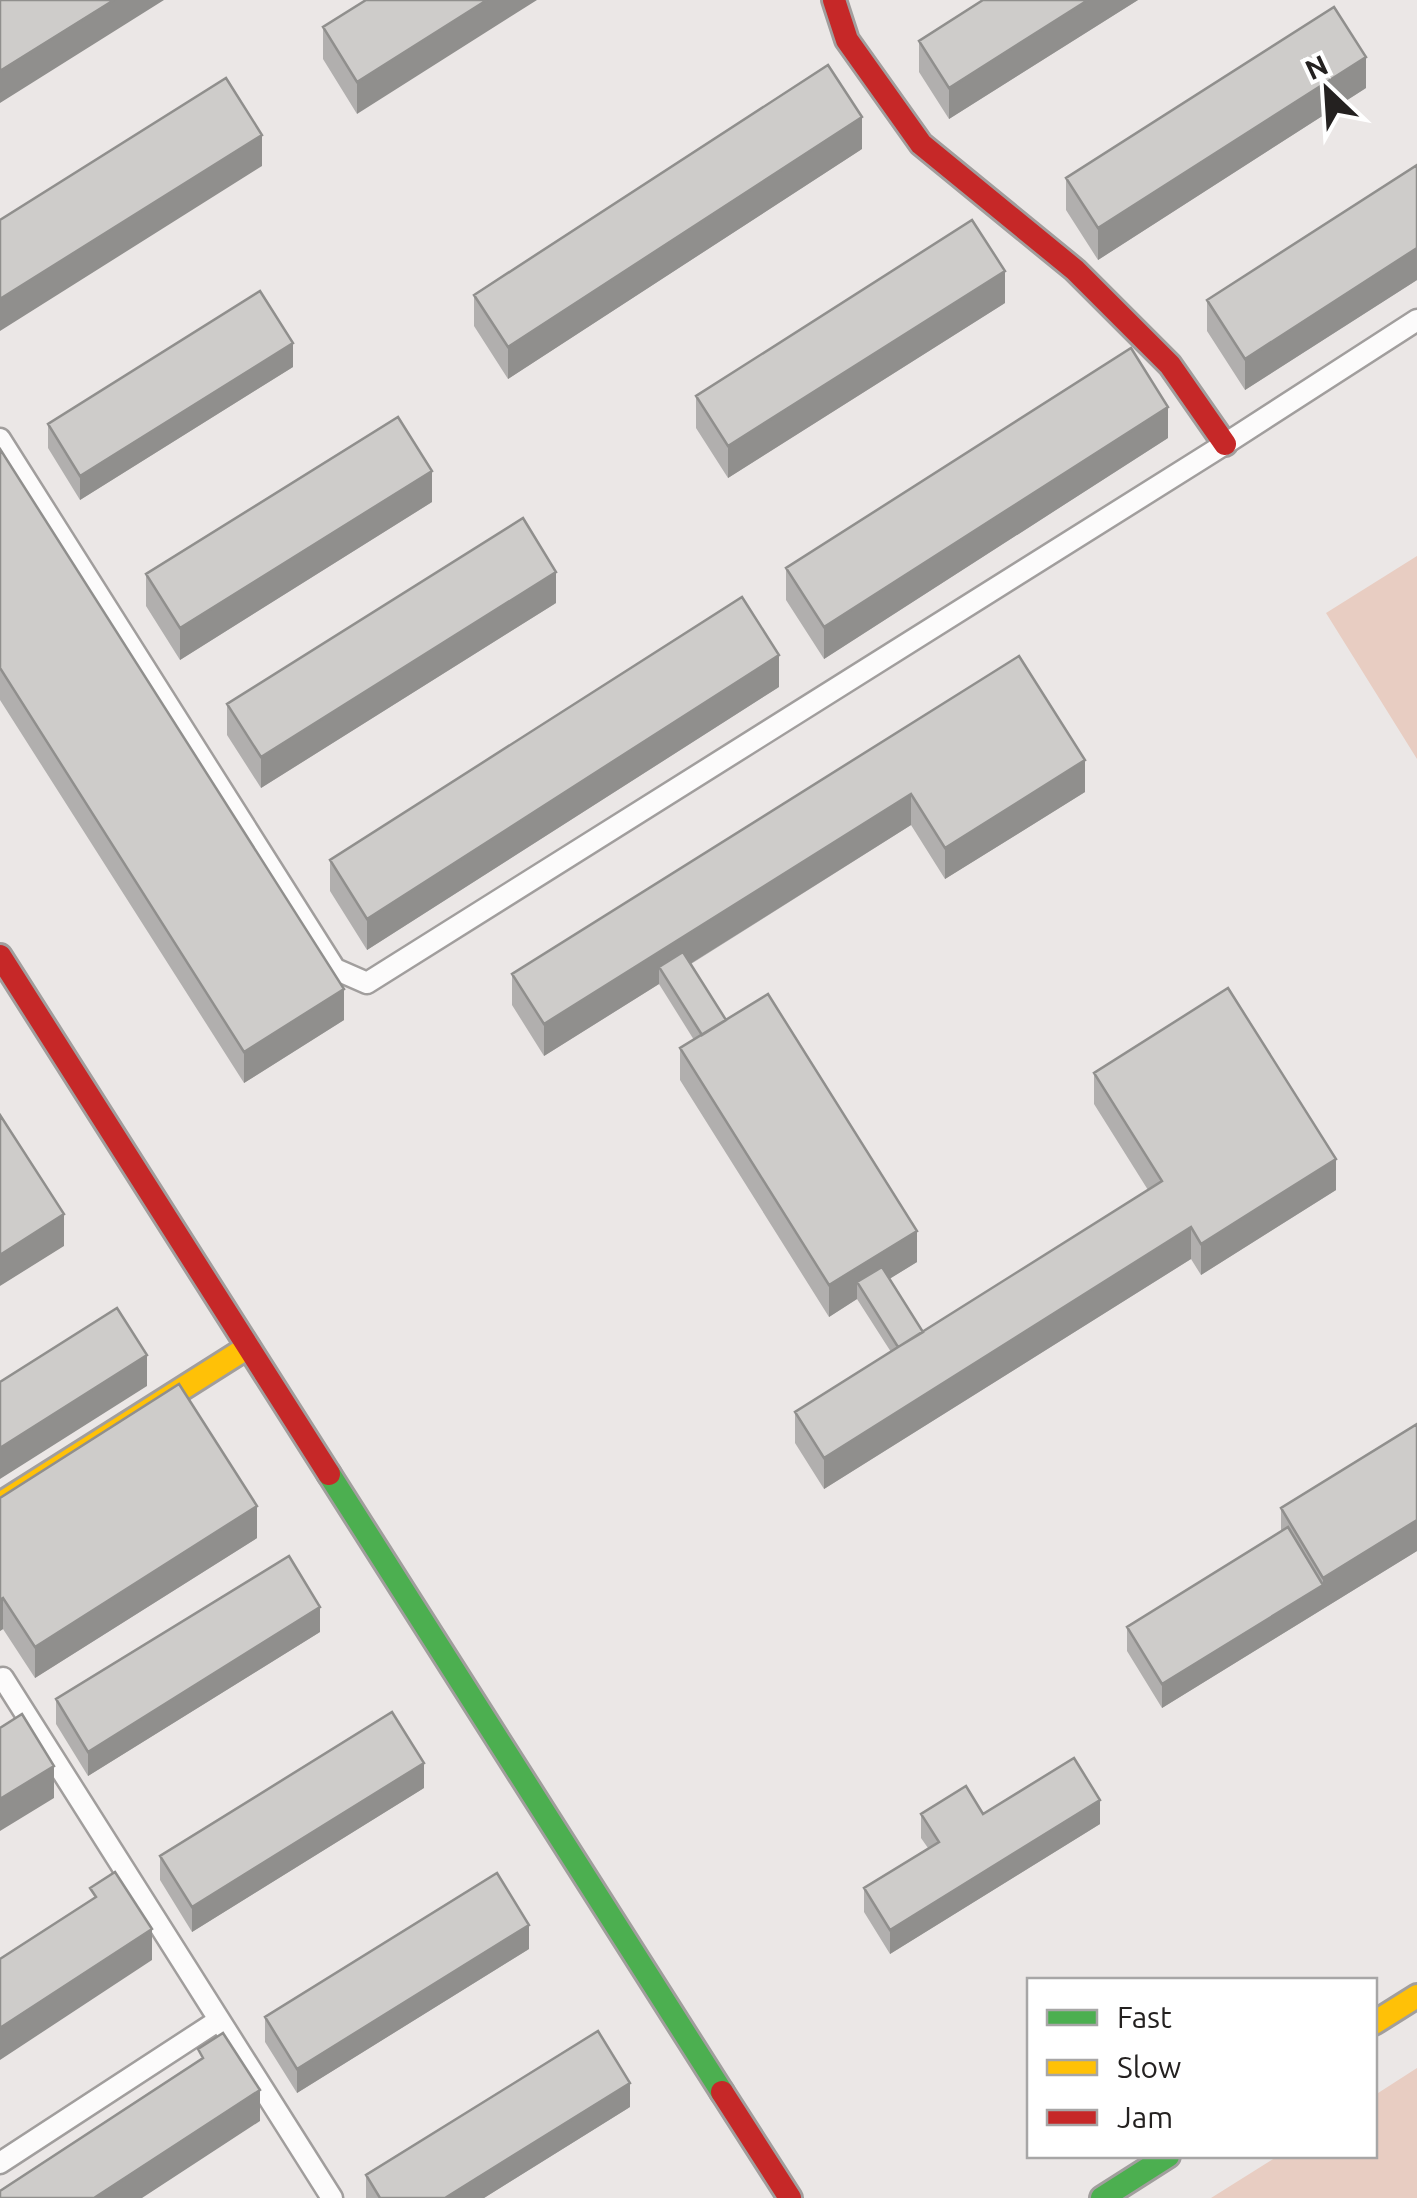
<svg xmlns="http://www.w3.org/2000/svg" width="1417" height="2198" font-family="Ubuntu,sans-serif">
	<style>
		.green { fill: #e8cdc2 }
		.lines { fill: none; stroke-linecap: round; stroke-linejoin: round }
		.lane-casing { stroke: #a19e9d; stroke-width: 25 }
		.fast-casing { stroke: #a19e9d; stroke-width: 28 }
		.slow-casing { stroke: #a19e9d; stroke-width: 28 }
		.jam-casing { stroke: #a19e9d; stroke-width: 28 }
		.lane { stroke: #fcfbfb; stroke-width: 20 }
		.fast { stroke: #4caf50; stroke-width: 22 }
		.slow { stroke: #ffc107; stroke-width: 22 }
		.jam { stroke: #c62828; stroke-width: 22 }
		.wall { fill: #b1afae }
		.shaded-wall { fill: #908f8d }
		.building { fill: #ceccca; stroke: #908f8d; stroke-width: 2.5 }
	</style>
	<rect width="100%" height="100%" fill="#ebe7e6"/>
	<path class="green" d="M1417 556V759L1326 613Z
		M1417 2068V2198H1211L1278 2156H1374L1375 2095Z"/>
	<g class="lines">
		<g class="lane-casing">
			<path id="lane" d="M0 439 335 969 367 983 1225 444 1417 320
				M0 1679 3 1678 332 2198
				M0 2163 219 2020"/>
		</g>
		<g class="fast-casing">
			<path id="fast" d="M329 1474 722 2092
				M1102 2198 1168 2156"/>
		</g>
		<g class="slow-casing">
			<path id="slow" d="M0 1504 248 1347
				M1374 2023 1417 1996"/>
		</g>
		<g class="jam-casing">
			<path id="jam" d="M834 0 847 40 921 144 1075 270 1170 365 1225 444
				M0 956 329 1474
				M722 2092 790 2198"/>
		</g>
		<use href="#lane" class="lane"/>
		<use href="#fast" class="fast"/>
		<use href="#slow" class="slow"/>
		<use href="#jam" class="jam"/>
	</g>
	<path class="wall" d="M366 0 357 114 323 59V27Z
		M983 0H1138L949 119 919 72V41Z
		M1366 88 1098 260 1066 210V178Z
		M862 149 508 379 474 326V295Z
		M1417 165V280L1245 390 1207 331V300Z
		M1005 303 728 478 696 428V396Z
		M293 367 80 500 48 448V424Z
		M1168 438 824 659 786 600V568Z
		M0 449 344 1020 244 1083 0 700Z
		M432 502 180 660 146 606V574Z
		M556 603 261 788 227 735V704Z
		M1019 656 1085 792 945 879 911 825 691 964 726 1020 917 1262 889 1279 923 1332 1148 1190 1094 1104V1073L1336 1190 1201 1275 1191 1259 824 1489 795 1443V1412L891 1352 857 1299 829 1317 680 1080V1048L694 1040 659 984 544 1056 512 1005V974Z
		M779 687 367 950 330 891V860Z
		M0 1498 257 1538 35 1678 3 1629 0 1631Z
		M1281 1508 1417 1551 1162 1708 1127 1651V1627L1281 1532Z
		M320 1632 88 1776 56 1724V1699Z
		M424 1788 192 1932 160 1880V1856Z
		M921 1814H983L1100 1824 890 1954 864 1912V1888L928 1848 921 1838Z
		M529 1949 297 2093 265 2042V2017Z
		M630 2107 484 2198H366V2175Z"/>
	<path class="shaded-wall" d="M114 0H164L0 103V71Z
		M487 0H537L357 114V82Z
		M1088 0H1138L949 119V88Z
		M1366 57V88L1098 260V228Z
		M862 117V149L508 379V347Z
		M262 135V166L0 331V299Z
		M1417 248V280L1245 390V359Z
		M1005 271V303L728 478V446Z
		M293 343V367L80 500V476Z
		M1168 407V438L824 659V627Z
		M432 471V502L180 660V628Z
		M556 572V603L261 788V757Z
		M779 655V687L367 950V919Z
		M1085 760V792L945 879V848Z
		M911 794V825L666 979 659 967V984L544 1056V1024Z
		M344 989V1020L244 1083V1052Z
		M1336 1159V1190L1201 1275V1244Z
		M64 1214V1246L0 1286V1255Z
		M1191 1227V1259L824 1489V1458Z
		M917 1231V1262L865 1294 857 1282V1299L829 1317V1285Z
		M147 1355V1386L0 1479V1448Z
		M257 1506V1538L35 1678V1647Z
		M1417 1520V1551L1162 1708V1684L1323 1585V1578Z
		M3 1598V1629L0 1631V1600Z
		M320 1607V1632L88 1776V1752Z
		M424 1763V1788L192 1932V1907Z
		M54 1766V1798L0 1831V1799Z
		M1100 1800V1824L890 1954V1930Z
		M529 1925V1949L297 2093V2069Z
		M152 1929V1960L0 2060V2028Z
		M630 2083V2107L484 2198H445Z
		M260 2090V2121L142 2198H94Z"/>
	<path class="building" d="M0 0H114L0 71Z
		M366 0H487L357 82 323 27Z
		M983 0H1088L949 88 919 41Z
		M1334 7 1366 57 1098 228 1066 178Z
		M828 65 862 117 508 347 474 295Z
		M226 78 262 135 0 299V220Z
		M1417 165V248L1245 359 1207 300Z
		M972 220 1005 271 728 446 696 396Z
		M260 291 293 343 80 476 48 424Z
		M1131 348 1168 407 824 627 786 568Z
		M398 417 432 471 180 628 146 574Z
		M0 449 344 989 244 1052 0 668Z
		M523 518 556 572 261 757 227 704Z
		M742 597 779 655 367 919 330 860Z
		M1019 656 1085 760 945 848 911 794 544 1024 512 974Z
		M683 952 726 1020 702 1035 659 967Z
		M1228 988 1336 1159 1201 1244 1191 1227 824 1458 795 1412 1162 1181 1094 1073Z
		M768 994 917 1231 829 1285 680 1048Z
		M0 1115 64 1214 0 1255Z
		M882 1267 923 1332 898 1347 857 1282Z
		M117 1308 147 1355 0 1448V1382Z
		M179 1384 257 1506 35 1647 3 1598 0 1600V1498Z
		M1417 1424V1520L1323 1578 1281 1508Z
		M1288 1527 1323 1585 1162 1684 1127 1627Z
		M289 1556 320 1607 88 1752 56 1699Z
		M392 1712 424 1763 192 1907 160 1856Z
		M22 1714 54 1766 0 1799V1728Z
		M1074 1758 1100 1800 890 1930 864 1888 939 1842 921 1814 966 1786 983 1814Z
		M115 1872 152 1929 0 2028V1959L96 1897 90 1888Z
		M497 1873 529 1925 297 2069 265 2017Z
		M598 2031 630 2083 445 2198H380L366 2175Z
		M223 2033 260 2090 94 2198H0V2191L203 2058 198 2049Z"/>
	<rect x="1027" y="1978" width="350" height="180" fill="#ffffff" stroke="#a7a6a6" stroke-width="2.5"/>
	<rect x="1047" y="2010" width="50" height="15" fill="#4caf50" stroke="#a7a6a6" stroke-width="2.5"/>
	<text x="1117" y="2028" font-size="30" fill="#242120">Fast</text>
	<rect x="1047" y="2060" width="50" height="15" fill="#ffc107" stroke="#a7a6a6" stroke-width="2.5"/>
	<text x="1117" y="2078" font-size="30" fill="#242120">Slow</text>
	<rect x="1047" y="2110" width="50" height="15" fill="#c62828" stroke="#a7a6a6" stroke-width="2.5"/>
	<text x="1117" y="2128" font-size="30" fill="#242120">Jam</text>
	<g transform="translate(1327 90) rotate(335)" stroke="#ffffff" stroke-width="8" paint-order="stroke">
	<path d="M0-8L18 38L0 25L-18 38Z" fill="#242120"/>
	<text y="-15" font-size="28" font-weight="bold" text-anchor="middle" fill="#242120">N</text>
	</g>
</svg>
